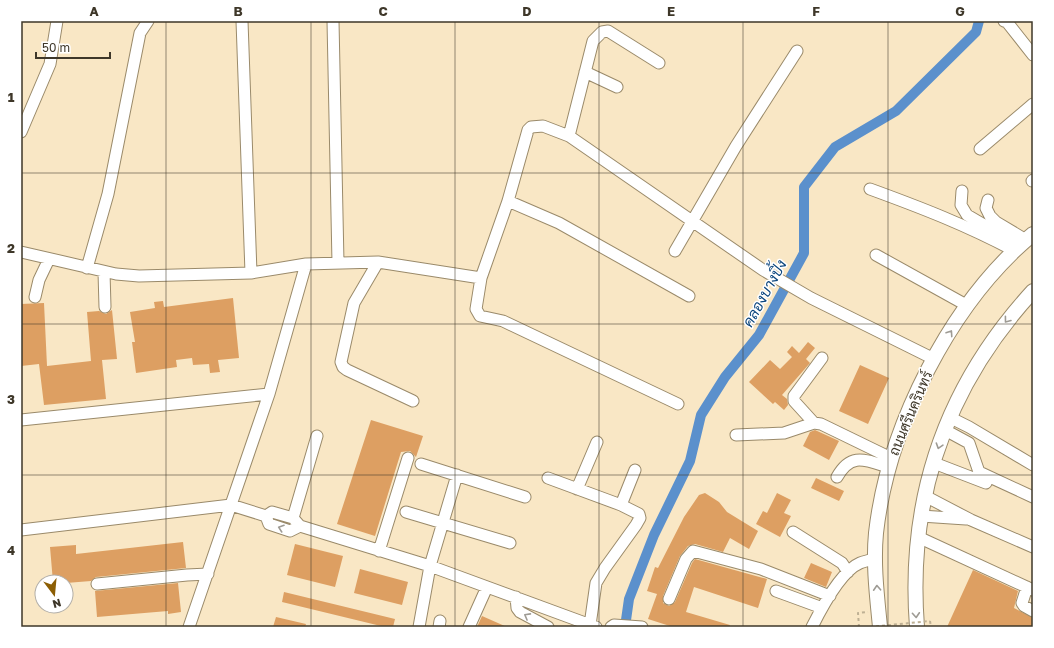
<svg xmlns="http://www.w3.org/2000/svg" width="1054" height="648" font-family="'Golos Text',Sarabun,sans-serif">
	<style>
		.lines { fill: none; stroke-linecap: round; stroke-linejoin: round }
		.canal { stroke: #5b90cc; stroke-width: 10 }
		.building { fill: #dd9f62 }
		.minor-casing { stroke: #9a8a6a; stroke-width: 13 }
		.major-casing { stroke: #9a8a6a; stroke-width: 16 }
		.path { stroke: #beb094; stroke-width: 2; stroke-dasharray: 3 3; stroke-linecap: butt }
		.minor { stroke: #fff; stroke-width: 11 }
		.major { stroke: #fff; stroke-width: 14 }
		.path-bridge { stroke: #beb094; stroke-width: 2; stroke-dasharray: 3 3; stroke-linecap: butt }
		.oneway { stroke: #9e9b94 }
		.grid { fill: none; stroke: #3e3729; stroke-width: 1; stroke-opacity: 0.55 }
		.labels { text-anchor: middle; dominant-baseline: central; stroke-width: 3; stroke-linejoin: round; paint-order: stroke }
		.street-label { font-size: 14px; fill: #3e3729; stroke: #fff }
		.water-label { font-size: 15px; font-style: italic; fill: #0b457d; stroke: #fff }
		.neatline { fill: none; stroke: #3e3729; stroke-width: 1.5 }
		.grid-label { font-size: 13px; text-anchor: middle; font-weight: bold; fill: #3e3729 }
	</style>
	<rect width="100%" height="100%" fill="#f9e7c5"/>
	<g class="lines">
		<path class="canal" d="M625 627 629 599 654 535 690 461 701 415 725 377 759 335 804 253V187L835 147 896 111 976 32 979 21"/>
	</g>
	<path class="building" d="M233 298 239 358 218 360 220 372 210 373 209 364 193 365 192 358 176 360 177 367 136 373 132 342H135L130 312 155 308 154 302 163 301 164 307Z
		M44 303 47 366 91 361 87 312 99 311 106 314 112 310 117 359 102 360 106 399 44 405 39 364 21 366V304Z
		M808 342 815 348 806 359 810 363 782 395 787 399 788 405 784 410 775 402 773 404 749 382 770 360 780 369 792 357 787 352 792 346 799 353Z
		M860 365 889 378 868 424 839 411Z
		M371 420 423 436 416 457 410 451 401 452 375 536 337 524Z
		M815 430 839 441 829 460 803 446 810 432Z
		M816 478 844 491 839 501 811 488Z
		M705 493 719 502 727 512 758 531 749 549 730 538 723 552 695 544 688 546 680 556 663 596V603L669 606 675 602 692 563 695 559 767 579 758 608 694 587 686 612 730 625 729 627H673L648 619 657 594 647 591 655 567 658 568 684 517 699 495Z
		M777 493 791 500 784 513 791 516 780 537 756 524 763 511 767 513Z
		M183 542 186 568 96 577 91 581 66 583 53 582 50 547 76 545V554Z
		M295 544 343 556 335 587 287 575Z
		M811 563 832 572 826 587 804 578Z
		M360 569 408 582 402 605 354 593Z
		M973 570 1018 591 1014 608 1033 618V627H947Z
		M178 583 181 612 168 614V611L97 617 95 591Z
		M284 592 395 619 393 627H385L282 602Z
		M482 616 507 627H477Z
		M276 617 306 624 305 627H273Z"/>
	<g class="lines">
		<g class="minor-casing">
			<path id="minor" d="M242 21 251 273
				M333 21 338 263
				M1004 21 1007 22 1033 55
				M585 72 617 87
				M21 132 50 64 57 21
				M569 136 593 41 602 32 608 31 659 63
				M980 149 1033 104
				M1032 181 1033 180
				M870 189C922 208 966 225 1015 251
				M962 191 961 205 967 215 1020 246
				M988 200 986 208 990 216 996 222 1026 240
				M508 201 559 223 689 296
				M675 251 736 146 797 51
				M21 252 116 274 139 276 251 273 306 264 378 262 481 278
				M876 255 968 306
				M378 262 354 303 341 362 343 367 347 370 413 401
				M87 268 108 194 140 33 148 21
				M104 272 105 307
				M35 297 39 280 49 259
				M678 404 503 321 480 316 476 309 481 278 508 201 528 130 531 127 543 126 569 136 763 270 811 298 934 359
				M949 417 969 427 1033 465
				M21 420 269 394
				M814 423 794 401V396L822 358
				M945 430 969 443 979 472 1033 497
				M736 435 784 433 814 423 821 424 891 458
				M934 463 986 483
				M421 464 525 497
				M837 477C851 452 865 460 888 467
				M548 478 621 505 639 514 640 518 636 525 605 568 596 583 590 625
				M577 489 597 442
				M925 496 971 520 1033 547
				M621 505 635 470
				M406 512 510 543
				M266 516 272 512 293 518 300 526 430 566 596 627
				M921 516 966 519
				M293 518 317 436
				M21 530 231 505 266 516 269 524 290 531 300 526
				M793 532 842 563 848 572
				M918 537 1033 590
				M379 551 408 458
				M97 584 187 575 208 574
				M1027 587 1022 603 1024 606 1033 611
				M776 591 817 606 821 610
				M516 597 517 608 520 612 548 627
				M669 599 686 559 693 551 761 569 830 596
				M189 627 269 394 306 264
				M419 627 430 566 457 475
				M439 627 440 621
				M469 627 487 587
				M611 627 614 625 642 627
				M812 627C821 609 841 571 860 563 865 561 870 560 875 559"/>
		</g>
		<g class="major-casing">
			<path id="major" d="M880 627C877 596 873 564 876 533 888 427 950 303 1033 234
				M917 627C907 499 946 386 1033 291"/>
		</g>
		<path class="path" d="M930 621 931 627
			M859 627 858 613 868 612"/>
		<use href="#minor" class="minor"/>
		<use href="#major" class="major"/>
		<path class="path-bridge" d="M870 627 930 621"/>
	</g>
	<defs><path id="oneway-chevron" d="M-2-3.5L2.5 0L-2 3.5" fill="none" stroke-width="1.6" stroke-linecap="round" stroke-linejoin="round"/></defs>
	<g class="oneway">
		<use href="#oneway-chevron" transform="translate(1007 320) rotate(127)"/>
		<use href="#oneway-chevron" transform="translate(950 333) rotate(-56)"/>
		<use href="#oneway-chevron" transform="translate(939 446) rotate(108)"/>
		<use href="#oneway-chevron" transform="translate(281 528) rotate(-161)"/>
		<use href="#oneway-chevron" transform="translate(877 588) rotate(-93)"/>
		<use href="#oneway-chevron" transform="translate(916 615) rotate(86)"/>
		<use href="#oneway-chevron" transform="translate(527 616) rotate(-151)"/>
	</g>
	<path class="grid" d="M166 21V627M311 21V627M455 21V627M599 21V627M743 21V627M888 21V627M21 173H1033M21 324H1033M21 475H1033"/>
	<g class="labels">
		<g class="street-label">
			<text transform="translate(910 413) rotate(-67)">ถนนศรีนครินทร์</text>
		</g>
		<g class="water-label">
			<text transform="translate(764 293) rotate(-61)">คลองบางปิ้ง</text>
		</g>
	</g>
	<rect width="1054" height="648" fill="none" stroke="#ffffff" stroke-width="44"/>
	<g transform="translate(54 594) rotate(164)"><circle r="19" fill="#ffffff" stroke="#b2afa9"/>
	<path d="M0-3L7 15L0 10L-7 15Z" fill="#8c5e04"/>
	<text y="-6" font-size="11" font-weight="bold" text-anchor="middle" fill="#3e3729">N</text>
	</g>
	<path d="M36 52v6h74v-6" fill="none" stroke="#3e3729" stroke-width="2"/>
	<text x="42" y="52" font-size="12" fill="#3e3729" stroke="#ffffff" stroke-width="3" paint-order="stroke">50 m</text>
	<rect x="22" y="22" width="1010" height="604" class="neatline"/>
	<g class="grid-label">
		<text x="94" y="16">A</text>
		<text x="238" y="16">B</text>
		<text x="383" y="16">C</text>
		<text x="527" y="16">D</text>
		<text x="671" y="16">E</text>
		<text x="816" y="16">F</text>
		<text x="960" y="16">G</text>
		<text x="11" y="102">1</text>
		<text x="11" y="253">2</text>
		<text x="11" y="404">3</text>
		<text x="11" y="555">4</text>
	</g>
</svg>
